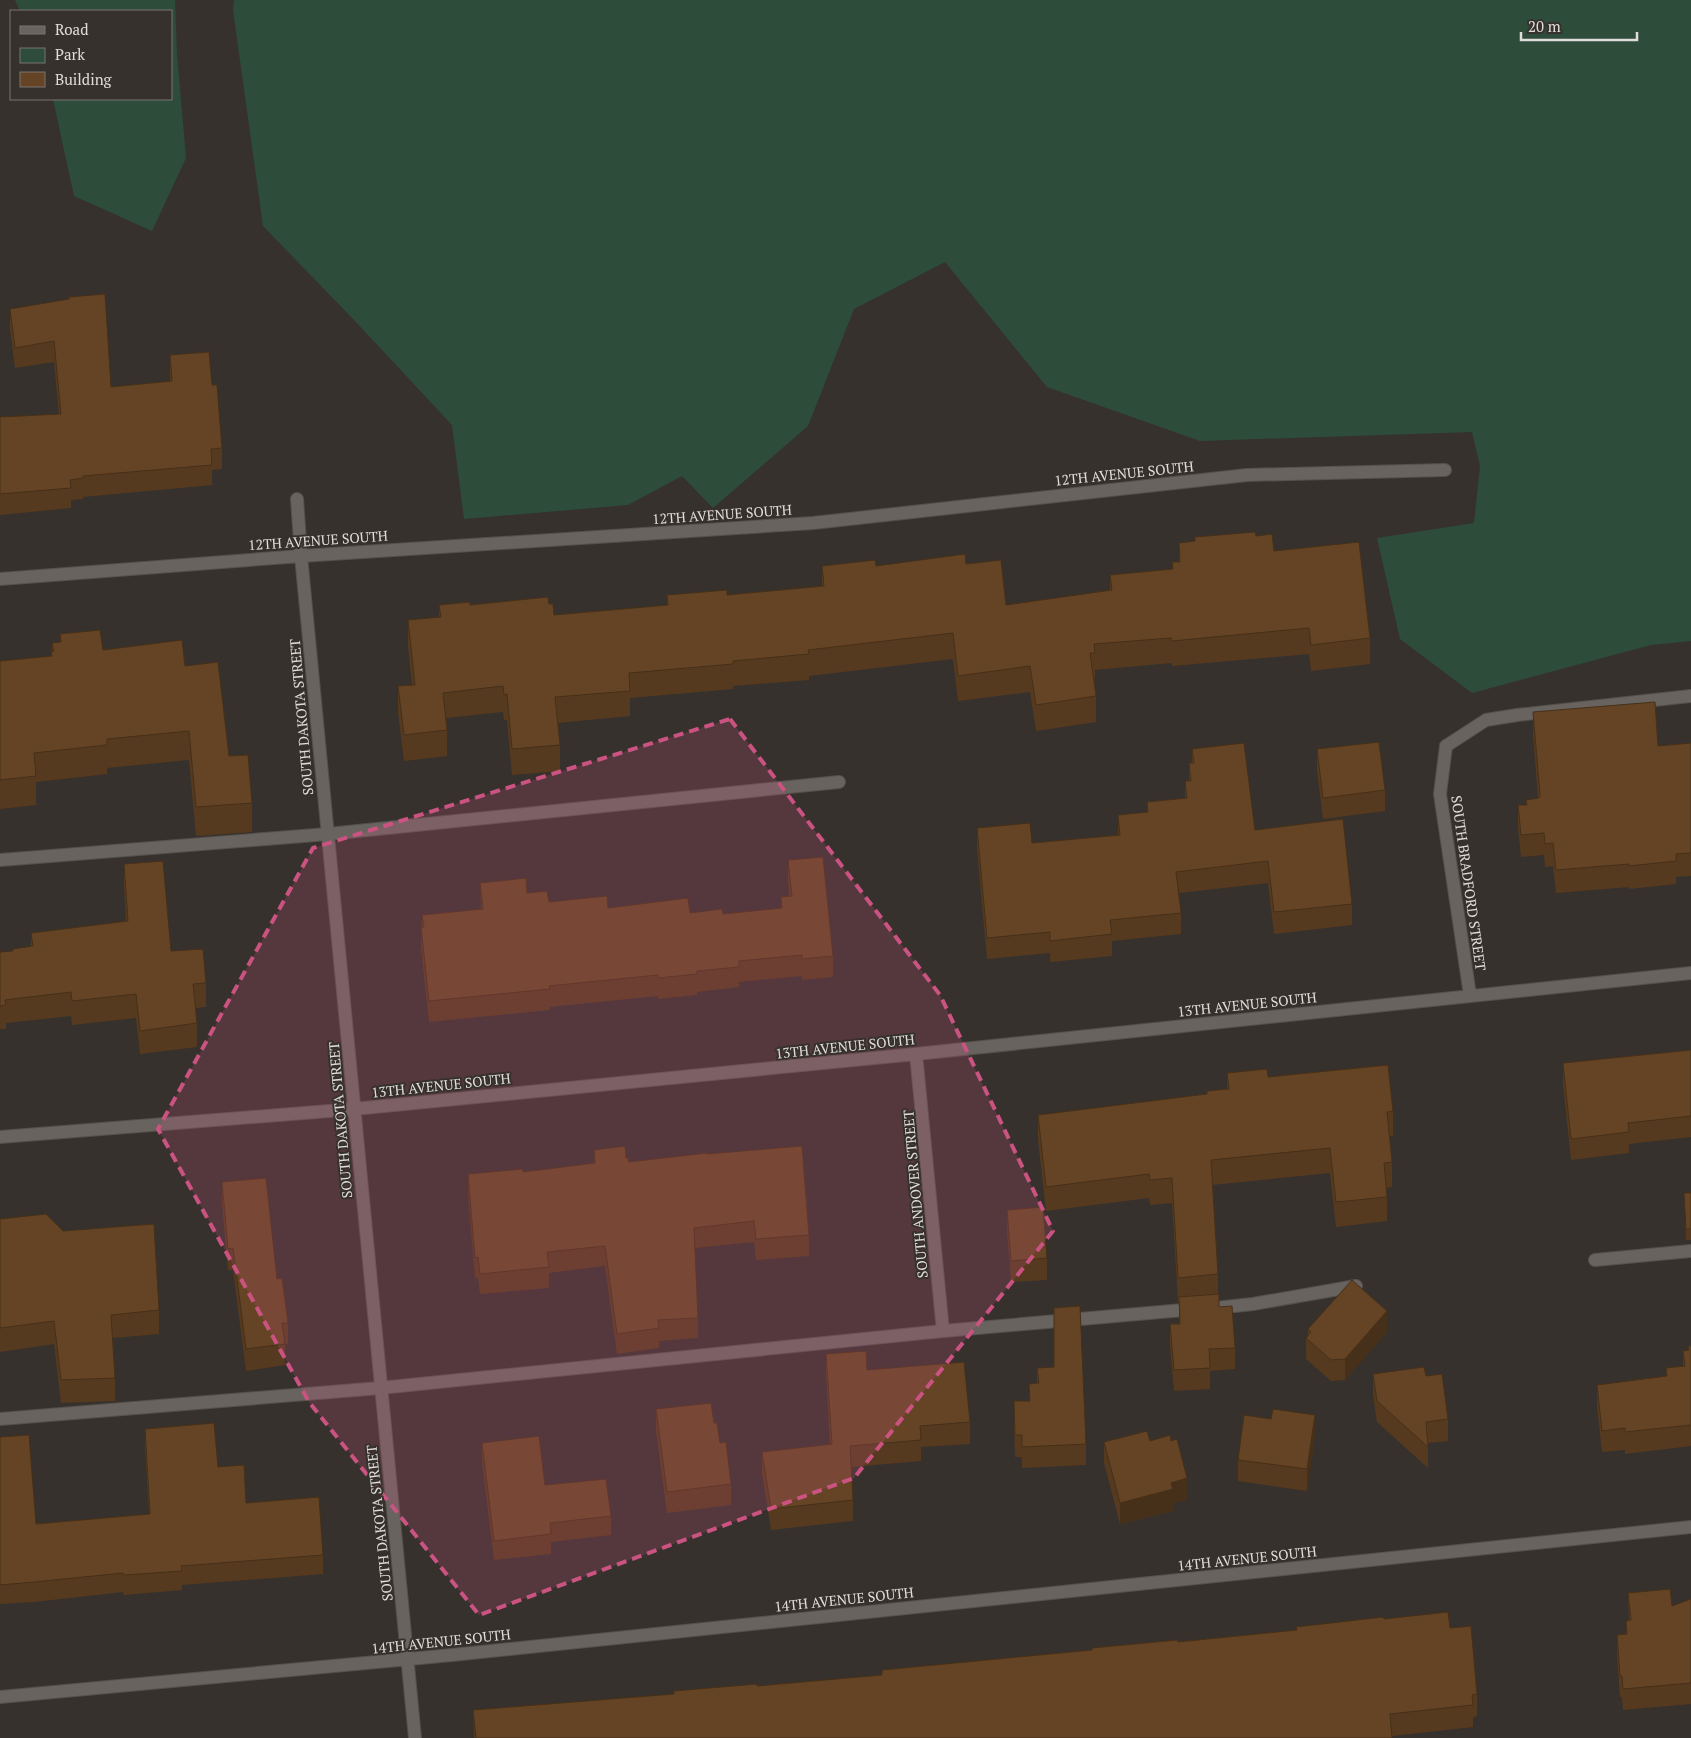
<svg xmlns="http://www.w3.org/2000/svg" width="1691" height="1738" font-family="'PT Serif',serif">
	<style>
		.green { fill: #2d4d3a }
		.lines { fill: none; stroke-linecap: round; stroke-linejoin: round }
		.lane-casing { stroke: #54504c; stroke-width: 14 }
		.street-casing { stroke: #54504c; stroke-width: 14 }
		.lane { stroke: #68635e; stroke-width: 12 }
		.street { stroke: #68635e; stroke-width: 12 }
		.wall { fill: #563a1f }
		.shaded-wall { fill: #463019 }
		.building { fill: #644424; stroke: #463019 }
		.marked { fill: #cb5381; fill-opacity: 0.2; stroke: #cb5381; stroke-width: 4; stroke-dasharray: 10 6; stroke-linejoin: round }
		.labels { text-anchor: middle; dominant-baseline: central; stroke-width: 4; stroke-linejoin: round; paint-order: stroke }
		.street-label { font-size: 14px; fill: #e0dcda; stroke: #36312d }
	</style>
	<rect width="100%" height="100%" fill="#36312d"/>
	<path class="green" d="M15 0H175L177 54 186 158 152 231 74 196 53 99H171V11H20Z
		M234 0H1691V641L1651 645 1472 693 1400 639 1377 538 1474 523 1480 466 1472 432 1200 441 1047 387 945 262 854 309 808 426 713 508 682 476 628 505 464 519 452 425 355 321 263 226 233 10Z"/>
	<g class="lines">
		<g class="lane-casing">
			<path id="lane" d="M1446 746 1486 720 1517 715 1691 696
				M0 860 328 834 839 782
				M1595 1260 1691 1251
				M1215 1308 1253 1304 1356 1286
				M0 1419 380 1388 943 1331 1195 1309"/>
		</g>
		<g class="street-casing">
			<path id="street" d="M297 499 301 556 415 1738
				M0 579 301 556 813 523 1247 475 1445 470
				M1446 746 1440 794 1470 995
				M916 1054 943 1331
				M0 1137 354 1109 916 1054 1691 973
				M0 1697 452 1655 1691 1527"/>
		</g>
		<use href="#lane" class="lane"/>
		<use href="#street" class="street"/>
	</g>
	<path class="wall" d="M69 299 111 387 170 381V355L212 385 222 448V469L212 470V485L83 497V499L71 500V508L0 515V417L59 414 54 362 15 368 10 329V309Z
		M1256 536 1274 551 1370 638V664L1311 671 1309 654 1172 666 1171 663 1095 670V678L1094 679 1096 696V722L1036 731 1030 692 958 701 953 659 809 676V680L733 686V689L630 698V716L558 723 560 745V771L512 775 507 720H504L503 712 446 718 447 730V756L404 761 398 712V686L412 685 408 646V620L439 617V605L549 604 554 615 667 605V595H727L822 586V566H876L966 564 1006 605 1110 590V575L1172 569V562H1179V543Z
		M60 634 103 650 185 666 252 803V832L196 836 189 760 107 768V774L36 782V805L0 809V661L51 656V652L52 651V643L60 642Z
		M1533 712 1658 746 1691 743V876L1676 877V884L1629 889V887L1556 893 1553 866 1545 867 1544 855 1521 857 1518 828V805H1526V800L1538 798 1533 735Z
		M1192 749 1255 830 1352 904V925L1274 934 1268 883 1179 893 1181 913V934L1112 941V956L1050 962V953L987 959 977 849V828L1032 843 1118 835V815L1147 812V802L1185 798V781H1189V763H1192Z
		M1317 749 1385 790V811L1323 819 1317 770Z
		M788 860 833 956V977L802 980V976L739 982V987L697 992V995L658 999V996L550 1007V1010L429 1022 421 948 422 915 481 910 480 883 527 893 549 902 608 908 690 913 723 914 781 908V897L789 896 788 881Z
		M124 864 171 951 206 983V1007L195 1008 197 1023V1047L140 1054 136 1018 72 1025 71 1016 6 1023V1029H0V952L13 951 31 947V933L126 921 124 888Z
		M1691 1050V1137L1629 1144V1153L1571 1160 1563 1084V1063Z
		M1227 1073 1268 1077 1393 1111V1136H1389L1392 1162V1187L1387 1188V1221L1336 1227 1330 1173 1212 1185 1218 1274V1294L1219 1307 1235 1348V1369L1210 1371V1389L1174 1391 1170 1346V1324H1179V1302H1178L1172 1203 1150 1205 1149 1198 1046 1211 1038 1140V1115L1207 1094 1227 1089Z
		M594 1150 626 1158 629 1162 707 1154 809 1235V1256L756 1260 754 1242 695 1248 698 1318V1338L659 1341V1348L617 1354 605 1266 549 1273V1288L480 1294 478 1278H475L468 1194V1174L523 1172 594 1163Z
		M222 1182 277 1279 288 1323V1344H285V1365L246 1371 233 1270H228L222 1204Z
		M1684 1193H1691V1240H1686Z
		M1007 1210 1047 1258V1280L1011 1282 1007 1231Z
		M0 1219 63 1231 159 1310V1334L113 1338 115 1378V1401L61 1403 54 1344 0 1352Z
		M1308 1329 1387 1332 1345 1380 1331 1381 1306 1359V1338L1308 1336Z
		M1691 1346V1446L1625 1454V1450L1602 1452 1597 1406V1385L1666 1376V1368L1683 1366V1351L1688 1350Z
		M826 1354 867 1370 970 1422V1444L921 1447V1461L852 1467 853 1500V1521L771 1530 762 1473V1452L830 1445 826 1375Z
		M1037 1368 1086 1444V1465L1022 1468V1457H1015L1014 1423V1401H1029V1384L1037 1383Z
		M1373 1374 1426 1376 1448 1419V1441L1428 1443V1468L1377 1422 1373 1395Z
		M656 1409 714 1423 731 1484V1505L667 1513 656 1431Z
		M145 1429 218 1467 246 1503 323 1555V1574L182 1585V1590L124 1595 123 1592 34 1602 0 1604V1437L36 1524 149 1514 145 1448Z
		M1315 1436 1307 1491 1238 1481V1460Z
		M1150 1441 1187 1500 1173 1503V1511L1120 1524 1104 1463V1442Z
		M482 1443 545 1485 611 1516V1535L551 1542V1554L494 1560 482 1462Z
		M1628 1593 1672 1606 1691 1599V1704L1623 1710 1622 1697H1620L1617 1656V1635L1626 1634V1621L1629 1620Z
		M1384 1619 1450 1628 1477 1694V1716L1473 1717V1727L1392 1736V1738H474L473 1710 674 1694 882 1675V1670L1092 1650 1296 1630Z"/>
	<path class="shaded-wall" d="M1387 1311V1332L1345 1380V1359Z
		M1315 1415V1436L1307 1491V1469Z
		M1187 1478V1500L1173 1503V1511L1120 1524V1503L1171 1483Z"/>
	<path class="building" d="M105 294 111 387 172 381 170 355 209 352 212 385H217L222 448 211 449 212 465 83 476V478L70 480 71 488 0 494V417L61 414 54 341 15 348 10 309 69 299V297Z
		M1255 532 1256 536 1272 534 1274 551 1359 542 1370 638 1311 645 1309 628 1172 641 1171 638 1094 644 1095 653H1090L1096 696 1036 705 1030 666 958 676 953 633 808 650 809 654 733 661V664L629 673 630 691 555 697 560 745 512 749 507 694 504 695 503 686 443 693 447 730 404 735 398 686 415 685 408 620 441 617 439 605 470 602V605L548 597 549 604H553L554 615 668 605 667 595 727 590V595L824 586 822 566 875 560 876 566 965 554 966 564 1001 560 1006 605 1112 590 1110 575 1173 569 1172 562H1180L1179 543 1195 541V537Z
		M100 630 103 650 182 640 185 666 218 662 229 756 248 755 252 803 196 807 189 731 107 739V745L34 753 36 776 0 780V661L52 656 51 652 54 651 52 643 61 642 60 634Z
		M1655 702 1658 746 1691 743V853L1676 854V861L1629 866V864L1556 870 1553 843 1545 844 1544 833 1521 835 1518 805H1527L1526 800 1539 798 1540 795 1533 712Z
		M1379 742 1385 790 1323 798 1317 749Z
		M1244 743 1255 830 1343 819 1352 904 1274 912 1268 861 1176 872 1181 913 1110 920 1112 934 1050 941V932L987 938 977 828 1030 823 1032 843 1120 835 1118 815 1148 812 1147 802 1187 798 1185 781H1191L1189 763H1194L1192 749Z
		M823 857 833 956 802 959V955L739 961V967L697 971V974L658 978V975L549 986 550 989 429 1001 421 927H424L422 915 483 909 480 883 526 878 527 893 547 891 549 902 607 896 608 908 688 898 690 913 722 909 723 914 782 908 781 897 792 896 788 860Z
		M163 861 171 951 203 949 206 983 193 984 197 1023 140 1031 136 994 72 1001 71 992 5 1000 6 1005 0 1006V952L13 951V949L33 946 31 933 128 921 124 864Z
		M1691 1050V1116L1628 1123 1629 1132 1571 1139 1563 1063Z
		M1388 1065 1393 1111 1387 1112 1392 1162 1384 1163 1387 1197 1336 1202 1330 1148 1211 1160 1218 1274 1178 1278 1172 1178 1150 1180 1149 1174 1046 1187 1038 1115 1207 1094V1091L1229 1089 1227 1073 1267 1069 1268 1077Z
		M625 1146 626 1158H628L629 1162 707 1153V1154L802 1146 809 1235 756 1239 754 1221 694 1228 698 1318 658 1320 659 1328 617 1334 605 1246 547 1252 549 1267 480 1274 478 1257 475 1258 468 1174 523 1169V1172L595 1163 594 1150Z
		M266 1178 277 1279 282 1278 288 1323H282L285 1344 246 1349 233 1248 228 1249 222 1182Z
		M1684 1193H1691V1229H1686Z
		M1043 1207 1047 1258 1011 1261 1007 1210Z
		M46 1214 63 1231 154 1224 159 1310 111 1315 115 1378 61 1380 54 1321 0 1328V1219Z
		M1352 1280 1387 1311 1345 1359 1331 1360 1306 1338 1311 1332 1308 1329Z
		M1219 1294V1307L1232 1306 1235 1348 1209 1349 1210 1368 1174 1370 1170 1324H1180L1179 1297Z
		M1080 1306 1086 1444 1022 1447V1435H1015L1014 1401H1030L1029 1384 1039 1383 1037 1368 1054 1367V1308Z
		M1688 1346H1691V1425L1625 1432V1428L1602 1431 1597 1385 1667 1376 1666 1368 1685 1366 1683 1351 1689 1350Z
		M866 1351 867 1370 964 1362 970 1422 920 1426 921 1440 850 1446 853 1500 771 1509 762 1452 832 1444 826 1354Z
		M1424 1367 1426 1376 1442 1374 1448 1419 1426 1422 1428 1447 1377 1401 1373 1374Z
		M711 1403 714 1423H717L720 1443 726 1442 731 1484 667 1492 656 1409Z
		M1273 1409 1315 1415 1307 1469 1238 1460 1244 1415 1271 1419Z
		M214 1423 218 1467 244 1465 246 1503 319 1497 323 1555 181 1566 182 1571 124 1575 123 1573 34 1582 0 1585V1437L29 1435 36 1524 150 1514 145 1429Z
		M1147 1431 1150 1441 1170 1435 1171 1441 1177 1439 1187 1478 1171 1483 1173 1489 1120 1503 1104 1442Z
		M539 1436 545 1485 606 1479 611 1516 550 1523 551 1534 494 1541 482 1443Z
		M1670 1589 1672 1606 1691 1599V1683L1623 1689 1622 1676H1620L1617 1635 1627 1634 1626 1621 1631 1620 1628 1593Z
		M1448 1612 1450 1628 1471 1626 1477 1694 1472 1695 1473 1705 1390 1714 1392 1738H476L473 1710 674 1694V1691L757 1684V1686L882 1675V1670L1092 1650V1648L1177 1640 1178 1642 1297 1630 1296 1627 1383 1617 1384 1619Z"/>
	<path class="marked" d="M730 719 940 995 1053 1231 854 1478 479 1615 309 1402 158 1129 313 848Z"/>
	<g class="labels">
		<g class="street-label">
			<text transform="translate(1124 473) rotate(-6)">12TH AVENUE SOUTH</text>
			<text transform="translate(722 514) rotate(-4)">12TH AVENUE SOUTH</text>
			<text transform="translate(318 540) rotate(-4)">12TH AVENUE SOUTH</text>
			<text transform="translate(301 717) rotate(-95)">SOUTH DAKOTA STREET</text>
			<text transform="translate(1469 883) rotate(82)">SOUTH BRADFORD STREET</text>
			<text transform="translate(1247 1004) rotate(-6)">13TH AVENUE SOUTH</text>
			<text transform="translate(845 1046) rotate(-6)">13TH AVENUE SOUTH</text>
			<text transform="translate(441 1085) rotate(-6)">13TH AVENUE SOUTH</text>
			<text transform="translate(340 1120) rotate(-95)">SOUTH DAKOTA STREET</text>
			<text transform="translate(915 1194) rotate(-95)">SOUTH ANDOVER STREET</text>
			<text transform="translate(379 1523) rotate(-96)">SOUTH DAKOTA STREET</text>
			<text transform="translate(1247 1558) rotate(-6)">14TH AVENUE SOUTH</text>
			<text transform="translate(844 1599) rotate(-6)">14TH AVENUE SOUTH</text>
			<text transform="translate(441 1641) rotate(-6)">14TH AVENUE SOUTH</text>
		</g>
	</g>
	<rect x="10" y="10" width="162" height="90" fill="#36312d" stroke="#7a7572"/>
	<rect x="20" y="26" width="25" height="8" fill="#68635e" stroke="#7a7572"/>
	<text x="55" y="35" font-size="15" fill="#e0dcda">Road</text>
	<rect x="20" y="48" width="25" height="15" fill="#2d4d3a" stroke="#7a7572"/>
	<text x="55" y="60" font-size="15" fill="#e0dcda">Park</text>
	<rect x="20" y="72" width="25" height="15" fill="#644424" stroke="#7a7572"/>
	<text x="55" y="85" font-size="15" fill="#e0dcda">Building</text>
	<path d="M1521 32v8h116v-8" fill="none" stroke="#e0dcda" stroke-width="2.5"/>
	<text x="1528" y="32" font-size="15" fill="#e0dcda" stroke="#36312d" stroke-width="4" paint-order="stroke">20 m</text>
</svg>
